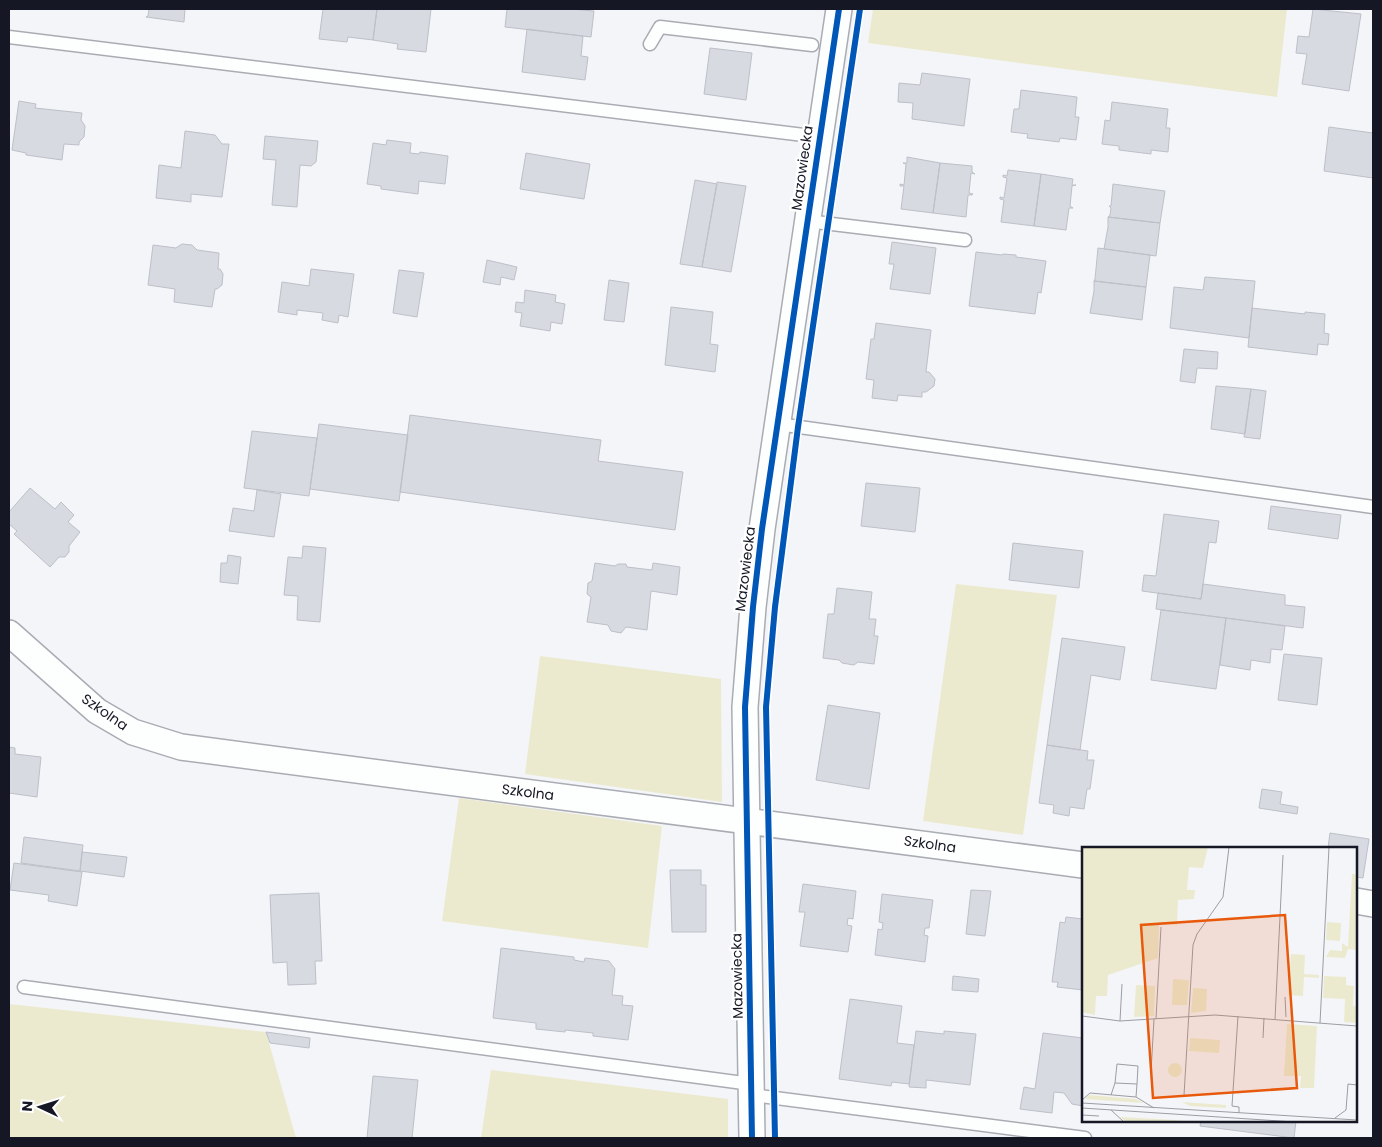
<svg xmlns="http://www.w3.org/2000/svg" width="1382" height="1147" font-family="Poppins,sans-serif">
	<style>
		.green { fill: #eceace }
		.building { fill: #d8dae2; stroke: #bdc0c8 }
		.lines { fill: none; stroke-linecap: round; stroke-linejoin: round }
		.lane-casing { stroke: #a9acb3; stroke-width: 15 }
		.street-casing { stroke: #a9acb3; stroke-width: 28 }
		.lane { stroke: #fdfefe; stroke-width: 12 }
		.street { stroke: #fdfefe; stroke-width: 25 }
		.cycleway-casing { stroke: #fff; stroke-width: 9 }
		.cycleway { stroke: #0057b8; stroke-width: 6 }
		.labels { text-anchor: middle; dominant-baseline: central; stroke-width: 5; stroke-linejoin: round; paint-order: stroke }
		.street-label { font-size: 14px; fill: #151824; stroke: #fff }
		.inset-road { fill: none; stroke: #9b9da4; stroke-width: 1 }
		.view { fill: #e8590c; fill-opacity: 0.15; stroke: #e8590c; stroke-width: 2.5 }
		.inset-edge { fill: none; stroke: #151824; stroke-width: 2.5 }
	</style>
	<rect width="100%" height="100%" fill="#f4f5f9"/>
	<path class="green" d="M873 9H1287L1277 97 868 43Z
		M956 584 1057 595 1023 835 923 821Z
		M540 656 721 679 722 802 525 774Z
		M459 798 662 826 648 948 442 921Z
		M9 1004 266 1032 296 1138H9Z
		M491 1070 728 1099V1138H481Z"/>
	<path class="building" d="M149 9H185L184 22 146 17 148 16Z
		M323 9H377L373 40 348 37 347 42 319 39Z
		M377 9H431L426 52 397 49 398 44 373 40Z
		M507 9H571L594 11 591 37 505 27Z
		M1313 9 1361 14 1349 91 1302 84 1307 54 1296 53 1298 36 1309 37Z
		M527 29 583 36 581 56 588 57 585 80 522 72Z
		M710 48 752 53 746 100 704 94Z
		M922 73 970 79 964 126 912 119 913 103 898 102 899 83 920 85Z
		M1021 90 1077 97 1075 117H1079L1076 140 1060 138 1059 142 1027 138 1028 134 1011 132 1014 109H1019Z
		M19 101 36 104 35 108 82 113 81 120 85 126 84 137 79 142V145L64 144 62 160 26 155V153L12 150Z
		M1112 102 1168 109 1166 128H1170L1168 152 1151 150V154L1119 150V146L1102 144 1105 120 1110 121Z
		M1329 127 1373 133V178L1324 171Z
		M185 131 215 135 222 144H229L222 197 191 194V202L156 198 159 165 181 168Z
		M265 136 318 141 316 162 311 166 300 165 297 207 272 205 276 160 263 159Z
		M387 140 411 143 410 153 419 154 420 152 448 156 445 184 419 181 418 194 381 189V186L367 184 373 143 386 145Z
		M526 153 590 164 584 199 520 189Z
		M907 157 940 163 933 213 901 209 904 186H900V184L904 185 906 164 903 163H907Z
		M940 163 972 166V172L975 174 971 173 969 193 973 194 972 195H968L966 217 933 213Z
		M1008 170 1041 174 1034 226 1001 222 1004 200 1000 199V197L1004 198 1007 178 1003 177V175L1007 176Z
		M1041 174 1073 179 1072 185H1076L1072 186 1070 206 1073 208H1069L1066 230 1034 226Z
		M695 180 717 184 702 267 680 264Z
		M717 182 746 186 731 272 702 267Z
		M1113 184 1165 191 1160 223 1108 217 1110 215 1111 208 1109 206H1111Z
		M1108 217 1160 223 1156 256 1104 249 1108 227Z
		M892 242 936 248 930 294 890 289 894 264H889Z
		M182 244 192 245 197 250 219 253 218 269H220L223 274 222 285 217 289H215L212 307 174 302 175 289 148 285 153 245 176 248Z
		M1098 248 1150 255 1146 287 1094 281 1095 279Z
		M976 252 1002 255 1003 254 1016 255V257L1046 261 1041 293 1038 292 1035 314 969 306Z
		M487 260 517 267 514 280 501 277 500 285 483 282Z
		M311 269 354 274 348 317 339 315 338 323 322 320 323 313 297 310V315L278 312 282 282 309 286Z
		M399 270 424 273 417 317 393 313Z
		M1205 277 1255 281 1249 338 1170 328 1174 287 1203 290Z
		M609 280 629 283 624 322 604 320Z
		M1094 281 1146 287 1142 320 1090 313 1094 291Z
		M525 290 556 295 555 302 565 304 562 324 551 322 550 331 520 326 522 313 515 312 516 302 524 303Z
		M671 307 713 312 710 344 718 345 715 372 665 365Z
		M1252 308 1305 314V312L1325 314 1324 333 1329 334 1328 345 1318 344 1317 355 1248 347Z
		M876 323 931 330 926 372H929L935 379 934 386 926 392H922V397L898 395 897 401 872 398 874 380 866 379 871 339H874Z
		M1184 349 1218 352 1217 369 1197 368 1195 383 1180 381Z
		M1216 386 1251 389 1245 434 1211 429Z
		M1251 389 1266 391 1260 439 1244 437Z
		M410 415 601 440 598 461 683 472 675 530 400 492Z
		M319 424 408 435 399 501 310 489Z
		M252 431 317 438 309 496 244 488Z
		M866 483 920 488 915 532 861 526Z
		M30 488 55 509 61 502 74 515 68 522 80 532 69 546V552L65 557H59L50 567 14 534 17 531 9 524V512Z
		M257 490 281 494 274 537 229 531 233 508 254 511Z
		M1271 506 1341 515 1338 539 1268 529Z
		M1164 514 1219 521 1216 543 1209 542 1201 599 1142 591 1144 575 1156 576Z
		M1013 543 1083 551 1079 588 1009 580Z
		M303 546 326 548 320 622 297 620 298 596 284 595 288 557 302 558Z
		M228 555 241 557 238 584 220 582 221 563H227Z
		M595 563 615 566 618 564H626L627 567 652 570 653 563 680 567 677 595 651 591 647 630 626 627 621 633 611 631 608 625 587 622 591 597 587 594 588 583 592 581Z
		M1203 584 1285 595V605L1305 607 1303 628 1156 609 1158 593 1201 599Z
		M837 588 872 592 869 619H876L874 636H878L874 664 858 662 854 665 842 663 839 660 823 658 828 614H834Z
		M1161 610 1226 618 1216 689 1151 680Z
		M1226 618 1285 626 1282 650 1271 649 1270 663 1251 660 1250 670 1220 665Z
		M1062 638 1125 647 1120 680 1091 675 1080 750 1047 745Z
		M1284 654 1322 658 1317 705 1278 700Z
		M828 705 880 713 869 789 816 780Z
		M1047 745 1088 751 1087 760H1094L1090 789H1087L1084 809 1070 807 1069 816 1053 813 1054 805 1039 803Z
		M9 747 15 748V754L41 757 37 797 9 793Z
		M1262 789 1282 792 1280 804 1298 807 1297 814 1259 808Z
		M1330 833 1369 839 1363 878 1356 877V848H1328Z
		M24 837 83 845 80 871 21 863Z
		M82 852 127 857 124 877 80 871Z
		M14 863 82 872 77 906 48 901 49 895 10 890Z
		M670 870H701V885H706V932H672Z
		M803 884 856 891 853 919 848 918 847 925 852 926 848 952 800 946 805 912H799Z
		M971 890 991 891 985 936 966 934Z
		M319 893 322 961H315L316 984 288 985 287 962 273 963 270 895Z
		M882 894 933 900 929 928H925L924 935 928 936 925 962 875 955 878 929 882 930 883 923 879 922Z
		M1066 917 1083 919V990L1057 987 1058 982H1052L1060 922 1065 923Z
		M501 948 574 957V960L584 962 585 958 609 961 615 969 612 995 623 996 622 1005 633 1006 628 1040 593 1036V1033L565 1030V1032L536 1029V1023L493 1018Z
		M953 976 979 979 978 992 952 990Z
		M850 999 902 1006 897 1043 914 1045 909 1084 892 1082 891 1086 839 1079Z
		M916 1031 944 1034V1031L976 1034 970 1085 926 1080V1088L909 1087Z
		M266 1032 310 1038 309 1048 270 1043Z
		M1043 1033 1083 1038V1106L1072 1104 1064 1093 1054 1092 1052 1113 1020 1109 1024 1087 1035 1089Z
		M373 1076 418 1080 412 1138H367Z
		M1201 1121H1296L1294 1138 1200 1126Z"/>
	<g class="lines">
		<g class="lane-casing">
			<path id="lane" d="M9 37 820 137
				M650 44 660 27 812 45
				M807 221 965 240
				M778 424 1373 507
				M24 987 751 1084
				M752 1095 1085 1138"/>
		</g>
		<g class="street-casing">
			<path id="street" d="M9 633 97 711 133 732 181 747 1083 865
				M1356 901 1373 904
				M752 1138 745 707 753 607 762 529 839 9"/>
		</g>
		<use href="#lane" class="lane"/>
		<use href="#street" class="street"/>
		<g class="cycleway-casing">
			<path id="cycleway" d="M752 1138 745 707 753 607 762 529 839 9
				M775 1138 766 707 775 607 798 427 860 9"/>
		</g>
		<use href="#cycleway" class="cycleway"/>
	</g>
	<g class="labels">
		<g class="street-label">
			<text transform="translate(802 168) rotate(-82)">Mazowiecka</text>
			<text transform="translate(745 569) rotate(-83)">Mazowiecka</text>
			<text transform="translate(105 712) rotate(35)">Szkolna</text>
			<text transform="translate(528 792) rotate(7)">Szkolna</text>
			<text transform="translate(930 844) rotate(8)">Szkolna</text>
			<text transform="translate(737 976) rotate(-91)">Mazowiecka</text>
		</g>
	</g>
	<g transform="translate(1082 847)">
		<rect width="275" height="275" fill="#f4f5f9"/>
		<path d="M0 0H126L121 21 107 20 105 43H113L112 52 96 53 95 78 77 77 76 111 26 128 25 149H14L13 168 0 165ZM270 27H275V103L266 102 263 111 244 110 248 103 260 104V96L266 100ZM245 75 259 76 258 94 244 93ZM209 107 223 108 222 127 237 128V131L222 130 221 149 206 148ZM242 129 264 130V138L272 139 271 159H275V176L262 175 263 152 241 151ZM91 132 107 133 105 158H90ZM54 138 73 139 72 169 52 170ZM111 141 125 142 124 164 109 166ZM205 177 235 179 232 241H218L219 229H202ZM108 191 138 193 137 206 107 204ZM86 223a7 7 0 1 1 14 0a7 7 0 1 1-14 0ZM7 248 54 252 61 256 3 252ZM100 255 144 258V261L108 259ZM38 270 93 273 109 275 43 274Z" fill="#eceace"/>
		<path class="inset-road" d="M203 150 204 170M0 169 38 174 133 168 275 179M156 169 150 259 157 260V266M74 172 79 80M193 172 201 8M38 174 40 137M238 176 247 0M181 191 182 171M69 225 72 172M33 236 35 217 56 219 55 237M29 248 33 236 55 237 54 250M102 248 111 98 115 87 141 50 147 0M0 253 8 246 54 250 72 261M0 256 275 273M0 261 213 275M29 263 42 275M0 268 17 269M253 271 264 263 266 237 275 238"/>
		<path class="view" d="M203 68 215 241 71 251 59 78Z"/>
		<rect width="275" height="275" class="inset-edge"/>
	</g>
	<rect width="1382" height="1147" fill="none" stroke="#151824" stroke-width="20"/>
	<g transform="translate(40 1107) rotate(274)" stroke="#ffffff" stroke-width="4" paint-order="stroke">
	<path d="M0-4L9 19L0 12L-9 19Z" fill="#151824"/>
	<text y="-8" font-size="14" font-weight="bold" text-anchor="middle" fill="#151824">N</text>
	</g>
</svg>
